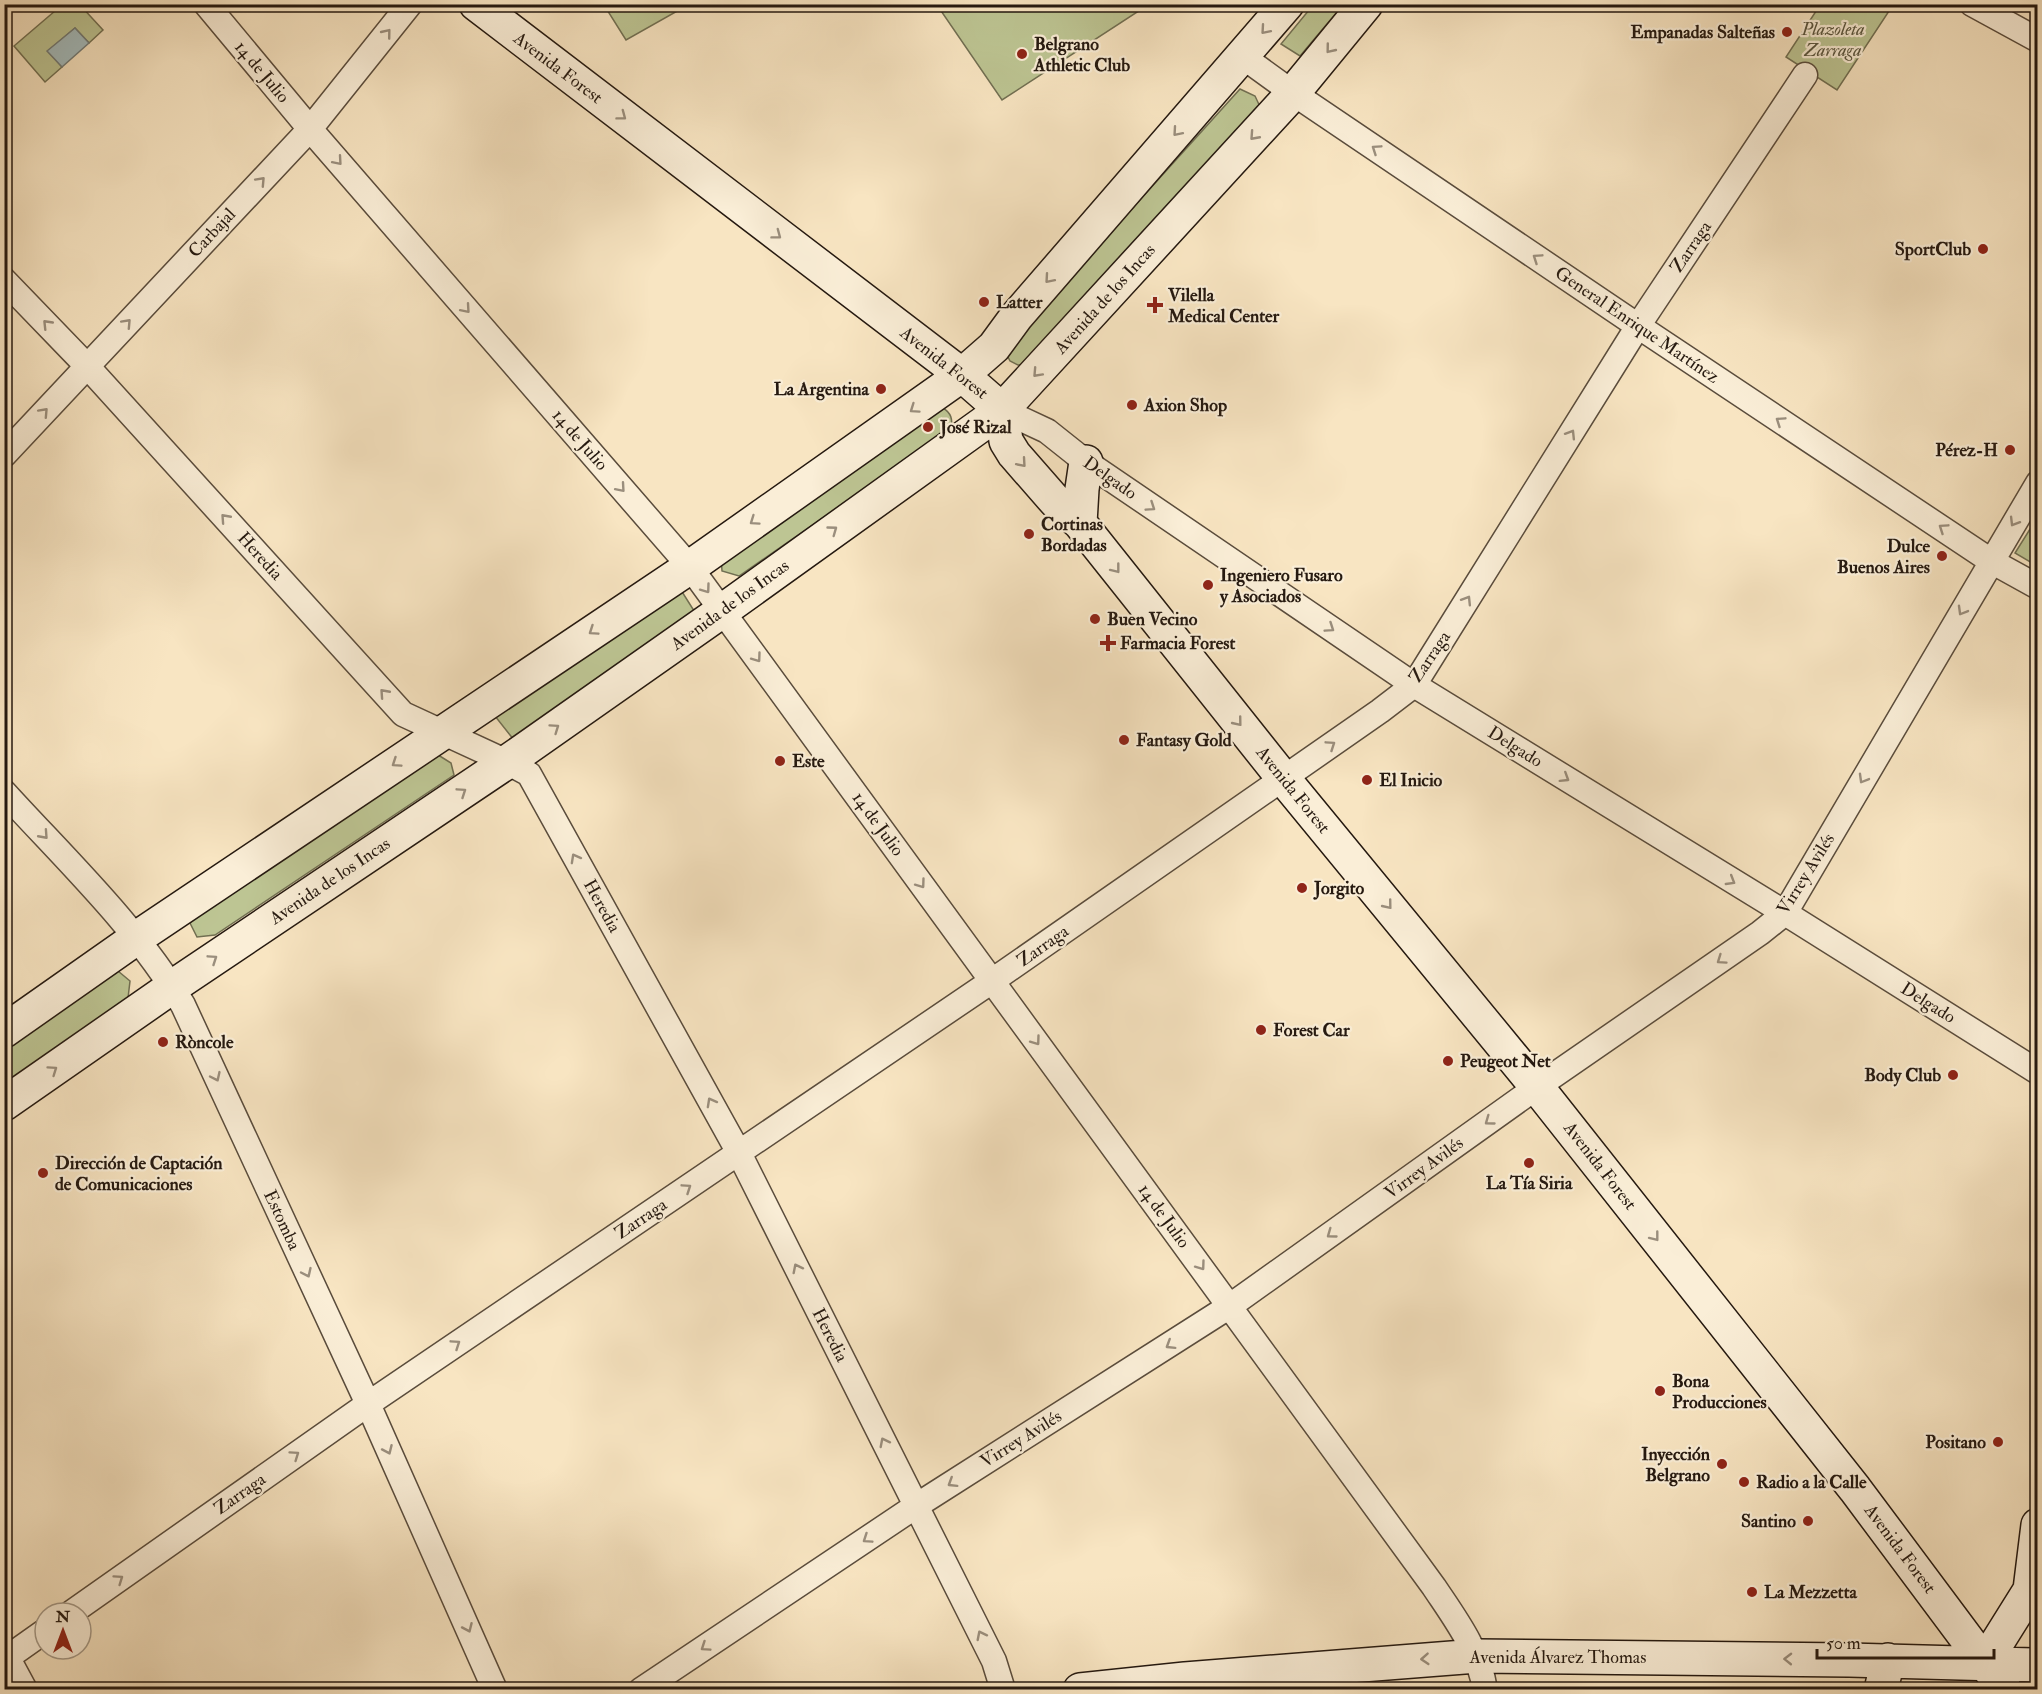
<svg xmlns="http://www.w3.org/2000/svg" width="2042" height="1694" font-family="'IM FELL Double Pica',serif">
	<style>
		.green { fill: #bdc593; stroke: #716f52; stroke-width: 1.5 }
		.water { fill: #a3bcbe; stroke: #717b78; stroke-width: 1.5 }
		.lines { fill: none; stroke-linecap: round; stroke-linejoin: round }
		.street-casing { stroke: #5a4c3c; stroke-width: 27 }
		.secondary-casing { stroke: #251910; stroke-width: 36 }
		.street { stroke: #faeed7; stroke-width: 24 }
		.secondary { stroke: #faeed7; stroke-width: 33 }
		.oneway { stroke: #9a8e7d }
		.poi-dot { fill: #8f2418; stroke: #faeed7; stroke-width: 2 }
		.labels { text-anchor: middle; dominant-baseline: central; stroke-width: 4.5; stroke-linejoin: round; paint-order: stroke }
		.park-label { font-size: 18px; font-style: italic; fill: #5a553e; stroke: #faeed7 }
		.poi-label { font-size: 18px; font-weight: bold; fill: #251910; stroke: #faeed7; text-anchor: start }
		.street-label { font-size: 18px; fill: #251910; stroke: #faeed7 }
	</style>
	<rect width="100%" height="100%" fill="#f8e5c2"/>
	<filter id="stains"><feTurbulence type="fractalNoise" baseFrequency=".00333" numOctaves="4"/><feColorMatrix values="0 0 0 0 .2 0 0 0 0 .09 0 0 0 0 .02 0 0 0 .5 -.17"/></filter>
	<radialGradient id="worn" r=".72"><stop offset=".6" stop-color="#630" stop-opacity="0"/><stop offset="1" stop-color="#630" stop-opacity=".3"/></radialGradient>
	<path class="green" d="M1314 4 1343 5 1300 56 1281 44Z
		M62 5H80L103 30 89 43 75 28 48 51 62 67 45 82 14 46Z
		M604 5H688L626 40Z
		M937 5H1148L1002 100Z
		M1820 5H1893L1837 90 1786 57Z
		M1240 89 1255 96 1262 111 1027 365H1018L1010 361 1006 353 1007 347Z
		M943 408C951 413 953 419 951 429L739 576 722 571 721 557Z
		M2037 518V566L2015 553Z
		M679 587 698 617 514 740 491 711Z
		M435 753 451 763 454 775 215 935 197 937 190 923 197 913Z
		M118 971 130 981 128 998 5 1084 4 1049 109 974Z"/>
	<path class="water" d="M75 28 89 43 62 67 47 51Z"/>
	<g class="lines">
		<g class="street-casing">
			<path id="street" d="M206 4 310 129 690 567 1434 1587C1456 1620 1479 1650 1485 1690
				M1972 4 2038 40
				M1242 56 1293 93 1638 326 1991 561 2038 587
				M4 280 87 366 403 714 507 762 529 774 739 1153 994 1661 1003 1690
				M1002 410 1047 431 1086 462 1414 685 1785 913 2038 1072
				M4 455 310 129 410 4
				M4 792C66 860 136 926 183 1005L368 1404 495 1690
				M71 1613 368 1404 992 981 1380 711 1414 685 1638 326 1805 75
				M4 1651 25 1690
				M4 1660 45 1631
				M641 1690 916 1506 1230 1306 1537 1087 1760 933 1785 913 2038 483"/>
		</g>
		<g class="secondary-casing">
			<path id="secondary" d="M476 4 962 375 1002 410 1006 441 1014 454 1056 502 1080 523 1283 778 1537 1087 1855 1489 2005 1690
				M1080 523 1082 489 1086 462
				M4 1031 135 939 690 567 962 375 994 347 1016 317 1287 4
				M4 1104 172 987 507 762 722 611 1002 410 1293 93 1366 4
				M1985 1662 2030 1590 2038 1525
				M1080 1690 1185 1679 1477 1656 1849 1660 2038 1665
				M1881 1690 1888 1660"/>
		</g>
		<use href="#street" class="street"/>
		<use href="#secondary" class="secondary"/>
	</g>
	<defs><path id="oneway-chevron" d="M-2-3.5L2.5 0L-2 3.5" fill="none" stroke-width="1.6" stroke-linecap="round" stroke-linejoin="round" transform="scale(1.5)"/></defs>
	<g class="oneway">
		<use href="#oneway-chevron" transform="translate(1265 30) rotate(131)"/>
		<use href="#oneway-chevron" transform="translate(387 33) rotate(-51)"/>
		<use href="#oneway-chevron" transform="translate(1330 49) rotate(129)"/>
		<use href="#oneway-chevron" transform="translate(622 116) rotate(37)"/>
		<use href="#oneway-chevron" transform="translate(1177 132) rotate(131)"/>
		<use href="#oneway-chevron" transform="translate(1254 136) rotate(132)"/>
		<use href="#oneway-chevron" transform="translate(1376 149) rotate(-146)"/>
		<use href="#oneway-chevron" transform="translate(338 161) rotate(49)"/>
		<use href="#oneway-chevron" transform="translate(261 181) rotate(-47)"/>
		<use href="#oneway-chevron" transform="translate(777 235) rotate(37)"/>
		<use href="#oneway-chevron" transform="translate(1537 258) rotate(-146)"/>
		<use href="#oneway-chevron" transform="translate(1049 279) rotate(131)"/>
		<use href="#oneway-chevron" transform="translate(466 309) rotate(49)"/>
		<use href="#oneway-chevron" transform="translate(127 323) rotate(-47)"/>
		<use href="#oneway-chevron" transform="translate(47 324) rotate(-134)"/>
		<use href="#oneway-chevron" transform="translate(1037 373) rotate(133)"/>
		<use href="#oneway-chevron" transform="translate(914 409) rotate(145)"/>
		<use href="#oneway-chevron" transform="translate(44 412) rotate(-47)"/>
		<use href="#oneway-chevron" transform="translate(1780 421) rotate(-146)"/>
		<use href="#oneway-chevron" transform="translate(1571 434) rotate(-58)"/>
		<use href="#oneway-chevron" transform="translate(1022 463) rotate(49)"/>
		<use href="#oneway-chevron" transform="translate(621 488) rotate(49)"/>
		<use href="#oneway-chevron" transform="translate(1151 507) rotate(34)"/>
		<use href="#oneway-chevron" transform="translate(225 518) rotate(-132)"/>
		<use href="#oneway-chevron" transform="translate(754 521) rotate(145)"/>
		<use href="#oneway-chevron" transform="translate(2014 522) rotate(121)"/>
		<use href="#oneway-chevron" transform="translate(1943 528) rotate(-146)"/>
		<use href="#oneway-chevron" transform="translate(833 530) rotate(-36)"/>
		<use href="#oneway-chevron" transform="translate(1116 569) rotate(52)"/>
		<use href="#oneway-chevron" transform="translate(706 589) rotate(54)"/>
		<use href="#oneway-chevron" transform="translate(1467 600) rotate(-58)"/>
		<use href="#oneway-chevron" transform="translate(1962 611) rotate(120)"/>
		<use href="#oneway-chevron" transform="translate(1330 628) rotate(34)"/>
		<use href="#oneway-chevron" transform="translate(593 631) rotate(146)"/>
		<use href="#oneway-chevron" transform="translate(757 658) rotate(54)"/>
		<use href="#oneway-chevron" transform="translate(384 693) rotate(-132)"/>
		<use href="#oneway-chevron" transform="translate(1238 722) rotate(51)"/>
		<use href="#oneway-chevron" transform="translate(555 728) rotate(-35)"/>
		<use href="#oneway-chevron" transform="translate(1331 745) rotate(-34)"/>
		<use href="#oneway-chevron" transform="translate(396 763) rotate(146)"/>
		<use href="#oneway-chevron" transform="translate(1565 778) rotate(32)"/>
		<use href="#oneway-chevron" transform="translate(1863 779) rotate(120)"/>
		<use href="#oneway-chevron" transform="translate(462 792) rotate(-34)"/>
		<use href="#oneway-chevron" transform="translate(44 835) rotate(48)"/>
		<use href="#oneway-chevron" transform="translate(575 858) rotate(-119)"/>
		<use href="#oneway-chevron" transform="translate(1731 881) rotate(31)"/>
		<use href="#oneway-chevron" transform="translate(921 884) rotate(54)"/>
		<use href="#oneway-chevron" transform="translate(1388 905) rotate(51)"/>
		<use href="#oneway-chevron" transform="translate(213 959) rotate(-34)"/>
		<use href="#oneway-chevron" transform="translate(1721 960) rotate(145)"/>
		<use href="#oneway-chevron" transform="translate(1036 1041) rotate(54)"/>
		<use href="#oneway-chevron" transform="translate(53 1070) rotate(-35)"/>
		<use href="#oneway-chevron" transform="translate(216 1077) rotate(65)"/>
		<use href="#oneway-chevron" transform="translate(711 1102) rotate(-119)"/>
		<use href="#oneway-chevron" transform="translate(1489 1121) rotate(144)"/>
		<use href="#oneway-chevron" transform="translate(687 1188) rotate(-34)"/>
		<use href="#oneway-chevron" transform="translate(1331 1234) rotate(144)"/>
		<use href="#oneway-chevron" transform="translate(1655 1237) rotate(52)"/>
		<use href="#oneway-chevron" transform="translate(1201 1266) rotate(54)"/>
		<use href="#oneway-chevron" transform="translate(797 1268) rotate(-117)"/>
		<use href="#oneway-chevron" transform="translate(307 1273) rotate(65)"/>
		<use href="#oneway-chevron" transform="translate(456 1344) rotate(-34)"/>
		<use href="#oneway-chevron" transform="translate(1170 1345) rotate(148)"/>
		<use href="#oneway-chevron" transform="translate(884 1442) rotate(-117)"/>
		<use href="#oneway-chevron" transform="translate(388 1450) rotate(66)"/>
		<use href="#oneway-chevron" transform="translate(295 1455) rotate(-35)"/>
		<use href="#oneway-chevron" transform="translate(952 1483) rotate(148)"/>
		<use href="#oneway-chevron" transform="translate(867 1539) rotate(146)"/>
		<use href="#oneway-chevron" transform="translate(119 1579) rotate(-35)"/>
		<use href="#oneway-chevron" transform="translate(468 1628) rotate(66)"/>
		<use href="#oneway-chevron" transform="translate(981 1635) rotate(-117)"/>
		<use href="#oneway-chevron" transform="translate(705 1647) rotate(146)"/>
		<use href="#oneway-chevron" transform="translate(1425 1659) rotate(176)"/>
		<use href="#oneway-chevron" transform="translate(1788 1659) rotate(-179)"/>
	</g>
	<g class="poi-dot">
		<circle cx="1787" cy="32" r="6"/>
		<circle cx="1022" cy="54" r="6"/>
		<circle cx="1983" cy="249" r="6"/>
		<circle cx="984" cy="302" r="6"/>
		<path d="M1152 296h6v6h6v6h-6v6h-6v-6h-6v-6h6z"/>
		<circle cx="881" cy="389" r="6"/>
		<circle cx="1132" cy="405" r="6"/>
		<circle cx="928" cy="427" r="6"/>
		<circle cx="2010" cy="450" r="6"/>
		<circle cx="1029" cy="534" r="6"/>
		<circle cx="1942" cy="556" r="6"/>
		<circle cx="1208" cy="585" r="6"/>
		<circle cx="1095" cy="619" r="6"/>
		<path d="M1105 634h6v6h6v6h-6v6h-6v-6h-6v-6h6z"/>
		<circle cx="1124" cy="740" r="6"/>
		<circle cx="780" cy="761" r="6"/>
		<circle cx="1367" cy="780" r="6"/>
		<circle cx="1302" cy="888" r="6"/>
		<circle cx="1261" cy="1030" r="6"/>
		<circle cx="163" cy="1042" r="6"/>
		<circle cx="1448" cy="1061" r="6"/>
		<circle cx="1953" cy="1075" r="6"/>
		<circle cx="1529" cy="1163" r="6"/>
		<circle cx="43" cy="1173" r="6"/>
		<circle cx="1660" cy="1391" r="6"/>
		<circle cx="1998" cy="1442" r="6"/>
		<circle cx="1722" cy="1464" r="6"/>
		<circle cx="1744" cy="1482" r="6"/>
		<circle cx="1808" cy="1521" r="6"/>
		<circle cx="1752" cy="1592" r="6"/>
	</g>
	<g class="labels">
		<g class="park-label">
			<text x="1833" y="29">Plazoleta<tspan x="1833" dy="21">Zarraga</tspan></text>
		</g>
		<g class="poi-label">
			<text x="1775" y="32" text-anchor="end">Empanadas Salteñas</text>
			<text x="1034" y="44">Belgrano<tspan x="1034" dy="21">Athletic Club</tspan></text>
			<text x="1971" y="249" text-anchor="end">SportClub</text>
			<text x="1168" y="295">Vilella<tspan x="1168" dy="21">Medical Center</tspan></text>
			<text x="996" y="302">Latter</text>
			<text x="869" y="389" text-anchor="end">La Argentina</text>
			<text x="1144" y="405">Axion Shop</text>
			<text x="940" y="427">José Rizal</text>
			<text x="1998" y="450" text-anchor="end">Pérez-H</text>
			<text x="1041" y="524">Cortinas<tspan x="1041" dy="21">Bordadas</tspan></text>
			<text x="1930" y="546" text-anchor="end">Dulce<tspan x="1930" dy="21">Buenos Aires</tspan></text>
			<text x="1220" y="575">Ingeniero Fusaro<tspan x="1220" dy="21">y Asociados</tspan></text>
			<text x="1107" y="619">Buen Vecino</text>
			<text x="1120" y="643">Farmacia Forest</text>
			<text x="1136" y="740">Fantasy Gold</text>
			<text x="792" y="761">Este</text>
			<text x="1379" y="780">El Inicio</text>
			<text x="1314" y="888">Jorgito</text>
			<text x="1273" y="1030">Forest Car</text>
			<text x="175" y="1042">Ròncole</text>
			<text x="1460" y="1061">Peugeot Net</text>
			<text x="1941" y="1075" text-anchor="end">Body Club</text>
			<text x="55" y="1163">Dirección de Captación<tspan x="55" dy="21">de Comunicaciones</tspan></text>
			<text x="1529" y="1183" text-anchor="middle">La Tía Siria</text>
			<text x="1672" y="1381">Bona<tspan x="1672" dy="21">Producciones</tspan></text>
			<text x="1986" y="1442" text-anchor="end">Positano</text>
			<text x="1710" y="1454" text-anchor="end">Inyección<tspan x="1710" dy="21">Belgrano</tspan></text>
			<text x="1756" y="1482">Radio a la Calle</text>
			<text x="1796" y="1521" text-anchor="end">Santino</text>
			<text x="1764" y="1592">La Mezzetta</text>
		</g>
		<g class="street-label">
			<text transform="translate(558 68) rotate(37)">Avenida Forest</text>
			<text transform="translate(262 72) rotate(50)">14 de Julio</text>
			<text transform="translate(212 233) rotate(-47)">Carbajal</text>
			<text transform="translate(1691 247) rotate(-56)">Zarraga</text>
			<text transform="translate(1105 299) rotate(-48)">Avenida de los Incas</text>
			<text transform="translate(1637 325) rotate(34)">General Enrique Martínez</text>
			<text transform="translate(944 363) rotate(38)">Avenida Forest</text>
			<text transform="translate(580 440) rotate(49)">14 de Julio</text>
			<text transform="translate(1110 478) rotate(35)">Delgado</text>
			<text transform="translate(260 556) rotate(48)">Heredia</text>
			<text transform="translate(730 605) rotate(-36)">Avenida de los Incas</text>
			<text transform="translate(1430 657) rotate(-56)">Zarraga</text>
			<text transform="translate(1515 747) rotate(32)">Delgado</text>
			<text transform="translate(1293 790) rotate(51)">Avenida Forest</text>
			<text transform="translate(878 824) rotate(54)">14 de Julio</text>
			<text transform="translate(1806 874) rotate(-58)">Virrey Avilés</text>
			<text transform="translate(330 881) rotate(-34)">Avenida de los Incas</text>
			<text transform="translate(602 906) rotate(61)">Heredia</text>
			<text transform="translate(1043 946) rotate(-35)">Zarraga</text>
			<text transform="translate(1928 1003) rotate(32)">Delgado</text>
			<text transform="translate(1600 1166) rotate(52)">Avenida Forest</text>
			<text transform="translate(1424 1168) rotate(-36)">Virrey Avilés</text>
			<text transform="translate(1164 1216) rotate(54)">14 de Julio</text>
			<text transform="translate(641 1219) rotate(-34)">Zarraga</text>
			<text transform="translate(282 1220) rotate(65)">Estomba</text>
			<text transform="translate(830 1335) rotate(63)">Heredia</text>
			<text transform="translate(1021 1439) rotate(-32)">Virrey Avilés</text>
			<text transform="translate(240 1494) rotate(-35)">Zarraga</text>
			<text transform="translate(1900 1549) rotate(53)">Avenida Forest</text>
			<text x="1558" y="1657">Avenida Álvarez Thomas</text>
		</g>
	</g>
	<rect width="2042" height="1694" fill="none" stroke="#f8e5c2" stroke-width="24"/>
	<rect x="6" y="6" width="2030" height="1682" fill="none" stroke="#251910" stroke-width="3"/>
	<rect x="12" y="12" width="2018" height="1670" fill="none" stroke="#251910" stroke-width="1.5"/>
	<g transform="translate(63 1631)"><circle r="28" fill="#faeed7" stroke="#a59987" stroke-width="1.5"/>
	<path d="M0-4.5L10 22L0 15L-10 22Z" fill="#8f2418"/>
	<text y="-9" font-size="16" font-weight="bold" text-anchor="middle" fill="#251910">N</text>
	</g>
	<path d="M1817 1649v9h177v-9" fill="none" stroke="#251910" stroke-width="3"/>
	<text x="1826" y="1649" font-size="18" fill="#251910" stroke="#faeed7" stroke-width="4.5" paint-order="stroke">50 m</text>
	<rect width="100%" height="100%" filter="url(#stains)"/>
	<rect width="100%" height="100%" fill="url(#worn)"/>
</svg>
